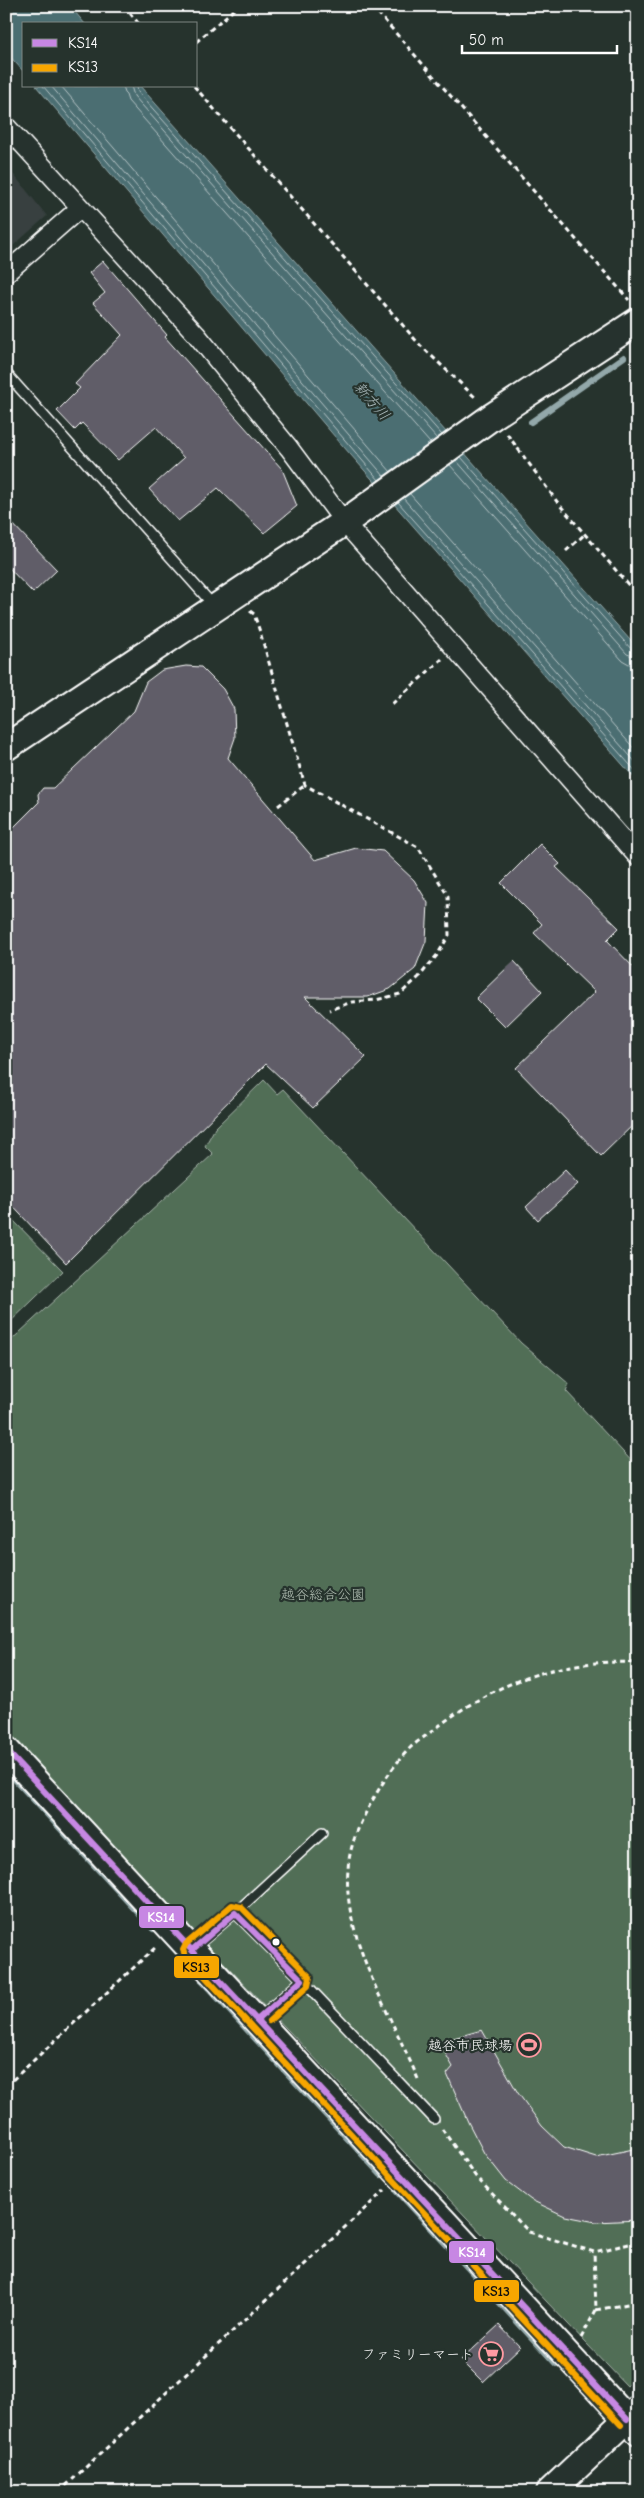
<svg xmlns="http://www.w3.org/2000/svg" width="644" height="2498" font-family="'Comic Neue','Klee One',sans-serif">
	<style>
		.built { fill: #37403f }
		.green { fill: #516e57; stroke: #a8b6ab }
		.water { fill: #4b6e72; stroke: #93a8aa }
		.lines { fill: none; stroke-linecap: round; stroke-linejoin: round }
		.shore { stroke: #b7c5c7; stroke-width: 1 }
		.stream { stroke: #93a8aa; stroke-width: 6 }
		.building { fill: #605d68; stroke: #fff }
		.lane-casing { stroke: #fff; stroke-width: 12 }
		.street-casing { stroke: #fff; stroke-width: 21 }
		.secondary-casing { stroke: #fff; stroke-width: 30 }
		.path { stroke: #fff; stroke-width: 3; stroke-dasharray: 5 4; stroke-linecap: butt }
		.lane { stroke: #26332d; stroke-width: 9 }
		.street { stroke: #26332d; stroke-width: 18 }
		.secondary { stroke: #26332d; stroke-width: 26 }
		.bus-1-casing { stroke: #26332d; stroke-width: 10 }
		.bus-2-casing { stroke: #26332d; stroke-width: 10 }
		.bus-1 { stroke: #c787e3; stroke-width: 6 }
		.bus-2 { stroke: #f7a600; stroke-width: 6 }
		.bus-dot { fill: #fff; stroke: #26332d; stroke-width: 2 }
		.labels { text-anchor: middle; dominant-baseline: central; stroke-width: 4.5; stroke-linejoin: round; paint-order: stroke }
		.park-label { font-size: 14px; fill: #b1beb3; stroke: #26332d }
		.poi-label { font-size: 14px; fill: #fff; stroke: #26332d; text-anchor: end }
		.water-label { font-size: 15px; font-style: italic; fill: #aebec0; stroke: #26332d }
		.line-badge { stroke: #26332d; stroke-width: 2 }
		.badge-label { font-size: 14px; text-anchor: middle; font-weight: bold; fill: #fff }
		.pale-badge-label { font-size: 14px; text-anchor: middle; font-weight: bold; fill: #111 }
	</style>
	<rect width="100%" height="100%" fill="#26332d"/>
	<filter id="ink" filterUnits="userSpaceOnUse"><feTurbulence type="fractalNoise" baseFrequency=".02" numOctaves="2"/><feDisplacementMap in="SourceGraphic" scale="10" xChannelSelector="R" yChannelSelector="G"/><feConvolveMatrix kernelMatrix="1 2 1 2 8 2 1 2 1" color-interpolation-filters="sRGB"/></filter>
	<g filter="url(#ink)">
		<path class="built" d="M6 165 47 216 6 252Z"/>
		<path class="green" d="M264 1080 277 1094 283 1089 521 1343 569 1384 566 1391 638 1468V2376L627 2386 6 1734V1345L213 1154 205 1146 215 1128Z
			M6 1213 63 1271 6 1326Z"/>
		<path class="water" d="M6 6H70L85 24H24V72L6 52Z
			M36 86H140L638 649V782L336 438Z"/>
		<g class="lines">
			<path class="shore" d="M43 86 379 480
				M51 86 384 476
				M61 86 391 472
				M123 86 128 101 430 443
				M131 86 134 96 437 439
				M137 86 138 92 442 435
				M461 457 632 650 638 652
				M456 460 627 654 638 658
				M450 465 622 660 629 664 638 666
				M410 494 638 753
				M403 498 638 765
				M398 502 638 774"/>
			<path class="stream" d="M531 422 624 357
				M6 1770 153 1929
				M202 1981 381 2175
				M397 2191 556 2364"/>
		</g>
		<path class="building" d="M103 261 167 335 165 337 282 469 297 506 264 533 218 488 178 521 149 489 184 458 156 427 118 460 82 423 75 430 57 411 80 388 75 384 122 335 93 303 105 293 89 273Z
			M6 517 57 570 33 593 6 565Z
			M186 666 201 667 223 689 234 709 235 738 228 758 315 860 356 848 383 851 414 880 428 903 426 941 415 969 390 989 368 997H305L366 1057 313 1108 266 1064 66 1263 6 1199V835L39 802 38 794 43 788H53L134 711 146 682 162 670Z
			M540 844 560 864 556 867 619 928 607 940 638 972V1120L601 1156 516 1068 595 992 534 933 542 924 501 883Z
			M514 961 542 991 505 1027 476 998Z
			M565 1170 578 1184 538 1220 526 1207Z
			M482 2030 518 2093 542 2126 564 2147 596 2157 638 2148V2220L596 2222 565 2216 531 2200 506 2181 484 2153 468 2122 447 2074 453 2067 439 2042Z
			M499 2325 520 2347 483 2382 461 2360Z"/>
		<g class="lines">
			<g class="lane-casing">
				<path id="lane" d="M6 373 214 606
					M235 1913 322 1833
					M194 1948 235 1913 302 1980 259 2018
					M302 1980 434 2119"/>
			</g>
			<g class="street-casing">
				<path id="street" d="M6 126 196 334 289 448 344 522 638 857
					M6 273 80 208"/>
			</g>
			<g class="secondary-casing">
				<path id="secondary" d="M6 747 355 515 493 416 638 321
					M6 1750 638 2431
					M550 2492 638 2409"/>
			</g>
			<path class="path" d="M124 6 139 24
				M372 6 629 300
				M196 42 238 6
				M194 86 420 345 477 399
				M507 434 558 503 638 596
				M566 551 584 535
				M250 611 254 614 260 632 305 785 418 847 448 896 449 935 438 954 419 977 400 994 376 1000 352 1002 329 1010
				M392 704 442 659
				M278 806 305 785
				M418 2079C392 2017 342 1937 348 1870 349 1846 360 1823 371 1803 382 1783 395 1763 411 1747 418 1741 427 1735 435 1729 493 1683 562 1657 638 1663
				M6 2086 157 1946
				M442 2129 476 2177 529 2232 594 2252 638 2242
				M596 2310 638 2302
				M581 2338 596 2310 594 2252
				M59 2492 385 2190"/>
			<use href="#lane" class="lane"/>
			<use href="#street" class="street"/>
			<use href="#secondary" class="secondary"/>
			<g class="bus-1-casing">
				<path id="bus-1" d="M6 1750 627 2419
					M192 1950 235 1913 302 1980 257 2020"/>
			</g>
			<g class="bus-2-casing">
				<path id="bus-2" d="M269 2021 308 1986 310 1977 241 1907 232 1905 186 1944 183 1950 185 1955 621 2425"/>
			</g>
			<use href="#bus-1" class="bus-1"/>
			<use href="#bus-2" class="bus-2"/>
		</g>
	</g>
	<defs>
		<g id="stadium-ring" transform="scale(1.25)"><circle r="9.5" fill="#26332d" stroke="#ff9aa2" stroke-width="1.5"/><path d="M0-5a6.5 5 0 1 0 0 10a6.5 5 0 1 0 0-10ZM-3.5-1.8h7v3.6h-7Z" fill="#ff9aa2"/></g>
		<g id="supermarket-ring" transform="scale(1.25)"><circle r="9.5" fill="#26332d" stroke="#ff9aa2" stroke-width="1.5"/><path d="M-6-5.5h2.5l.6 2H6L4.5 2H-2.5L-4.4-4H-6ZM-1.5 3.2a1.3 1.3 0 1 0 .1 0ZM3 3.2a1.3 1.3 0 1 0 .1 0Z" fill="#ff9aa2"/></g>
	</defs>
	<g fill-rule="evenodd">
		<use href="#stadium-ring" x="529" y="2045"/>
		<use href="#supermarket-ring" x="491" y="2354"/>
	</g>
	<circle class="bus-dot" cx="276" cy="1942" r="4.5"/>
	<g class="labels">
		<g class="park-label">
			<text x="323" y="1594">越谷総合公園</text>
		</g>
		<g class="poi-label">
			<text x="512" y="2045">越谷市民球場</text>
			<text x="474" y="2354">ファミリーマート</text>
		</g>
		<g class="water-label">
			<text transform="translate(372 401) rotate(49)">新方川</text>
		</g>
	</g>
	<g class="line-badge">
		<rect x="138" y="1905" width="47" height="24" rx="5" fill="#c787e3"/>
		<rect x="173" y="1955" width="47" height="24" rx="5" fill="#f7a600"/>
		<rect x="448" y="2240" width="47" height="24" rx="5" fill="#c787e3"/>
		<rect x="473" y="2279" width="47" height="24" rx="5" fill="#f7a600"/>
	</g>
	<g class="badge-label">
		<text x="161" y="1922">KS14</text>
		<text x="472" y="2257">KS14</text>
	</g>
	<g class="pale-badge-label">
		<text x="196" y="1972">KS13</text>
		<text x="496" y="2296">KS13</text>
	</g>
	<rect width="644" height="2498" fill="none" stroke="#26332d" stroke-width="25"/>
	<rect x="12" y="12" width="619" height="2473" fill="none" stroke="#fff" stroke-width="2" filter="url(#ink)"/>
	<rect x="22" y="22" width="175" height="65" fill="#26332d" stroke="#7d8581"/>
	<rect x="32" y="39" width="25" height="8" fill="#c787e3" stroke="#7d8581"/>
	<text x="68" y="48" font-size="15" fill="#ffffff">KS14</text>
	<rect x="32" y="64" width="25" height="8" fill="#f7a600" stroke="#7d8581"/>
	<text x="68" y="72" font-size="15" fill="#ffffff">KS13</text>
	<path d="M462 45v8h155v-8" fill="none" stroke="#ffffff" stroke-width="2.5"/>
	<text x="469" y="45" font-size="15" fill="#ffffff" stroke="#26332d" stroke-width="4" paint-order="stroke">50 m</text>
</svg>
